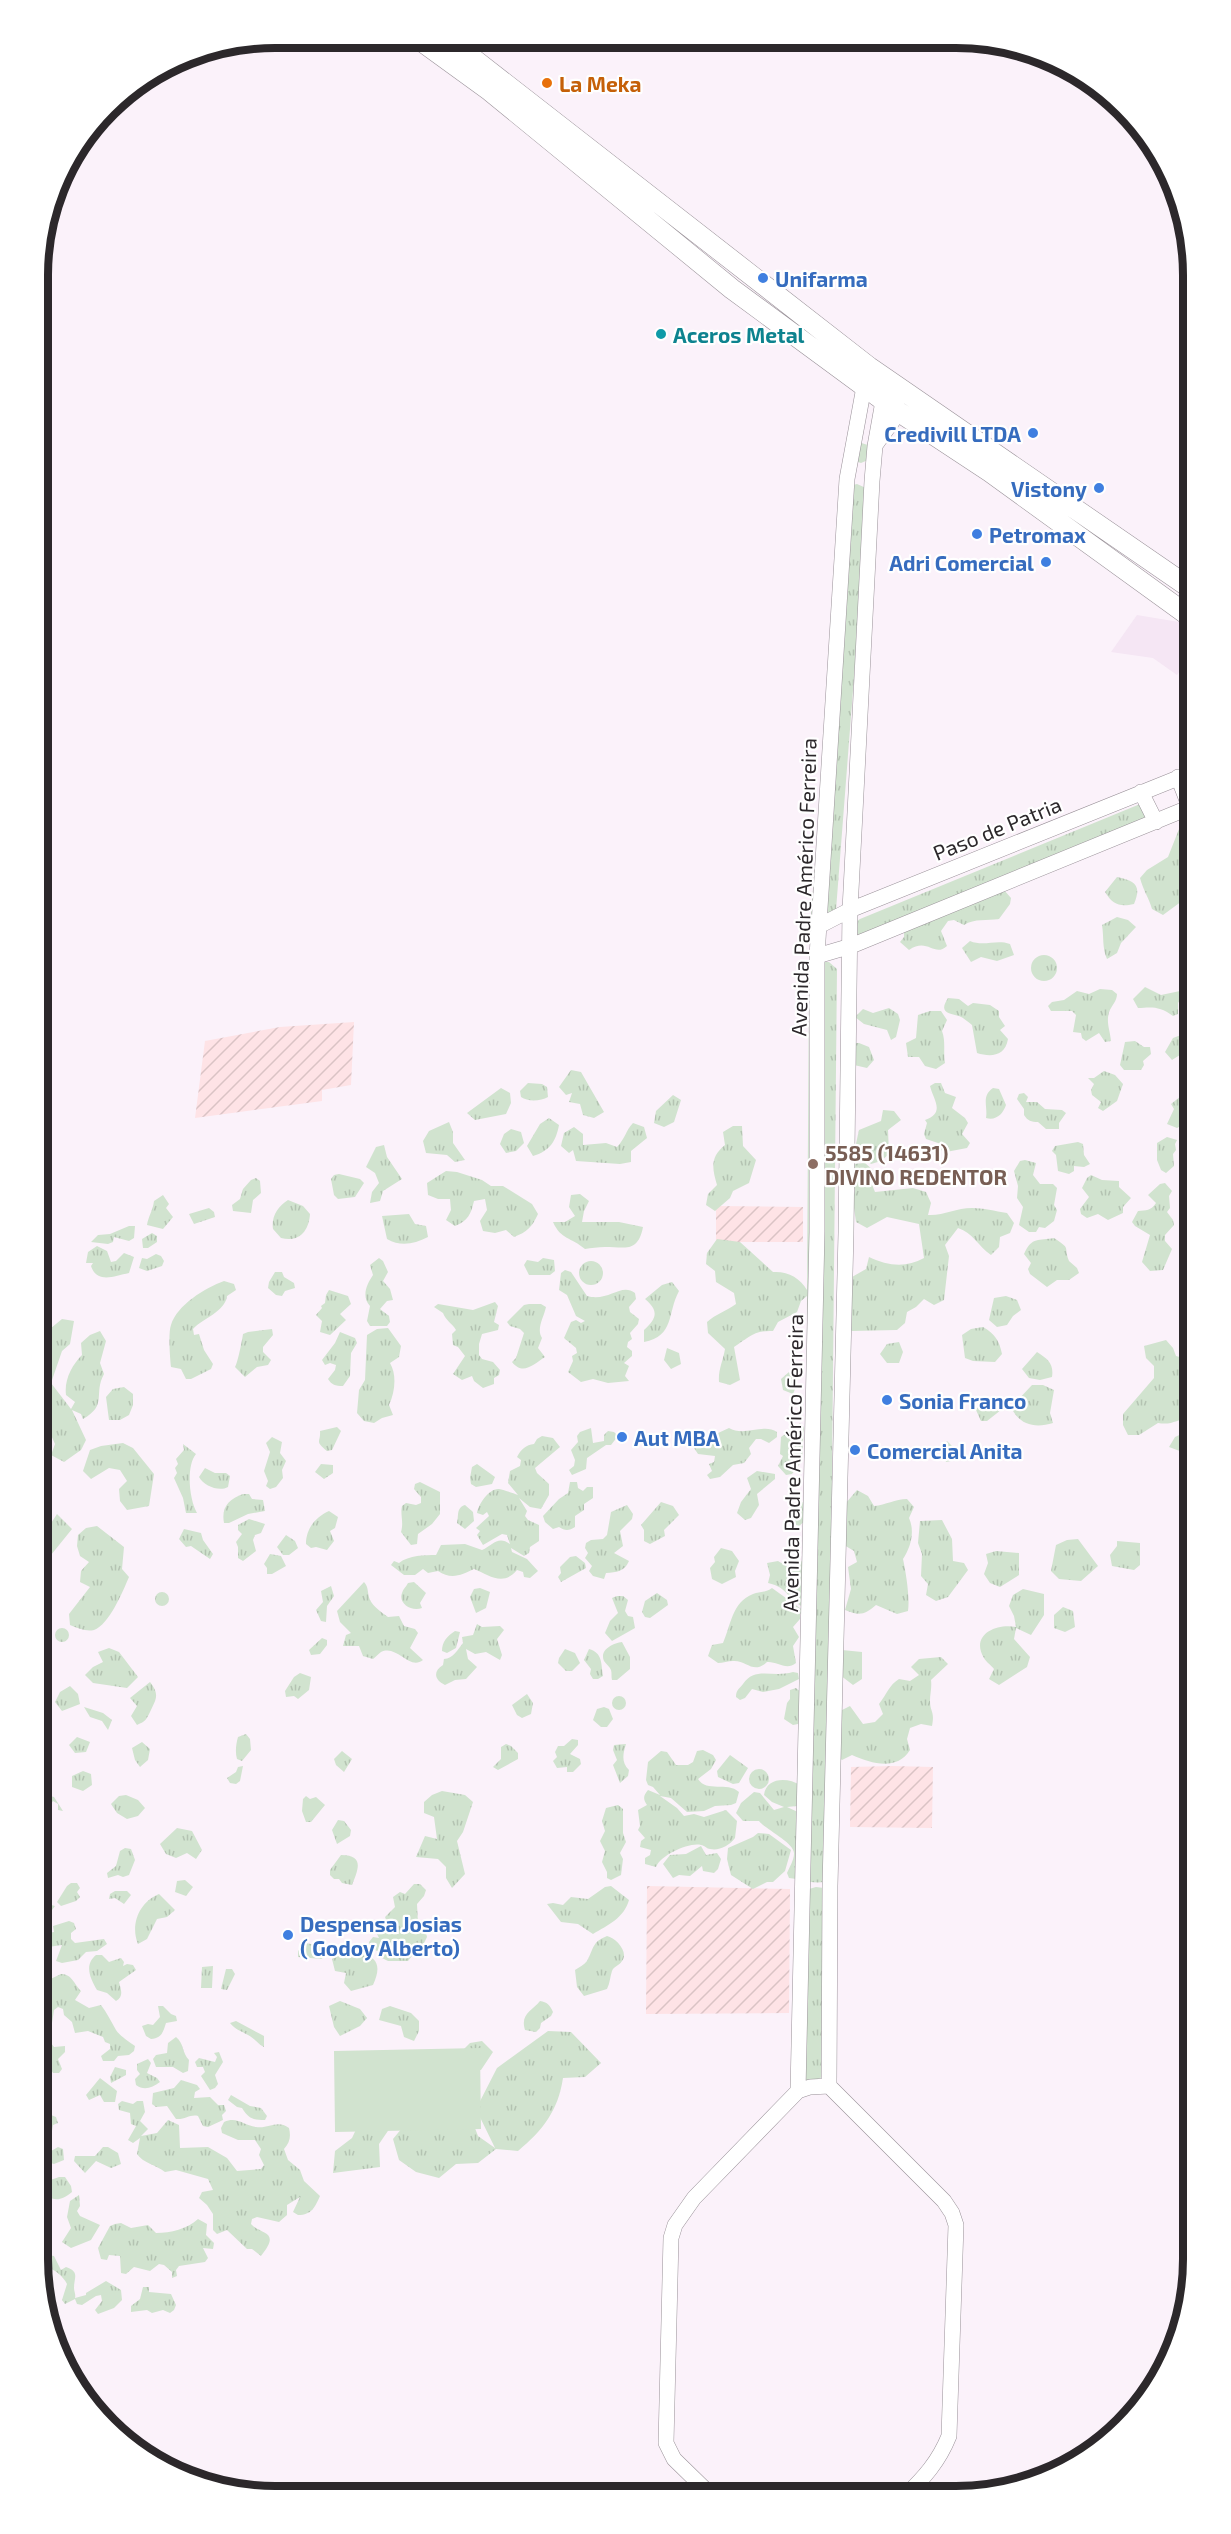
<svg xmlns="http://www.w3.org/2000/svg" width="1231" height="2534" font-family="'Exo 2',sans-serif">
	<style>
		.built { fill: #f5e6f4 }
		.industrial { fill: url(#industrial-furrows) }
		.grass { fill: url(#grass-tufts) }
		.green { fill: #d1e3cf }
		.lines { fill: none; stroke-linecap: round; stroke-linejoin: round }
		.secondary-casing { stroke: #9a9299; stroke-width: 16 }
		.highway-casing { stroke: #9a9299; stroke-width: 21 }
		.secondary { stroke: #fff; stroke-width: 15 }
		.highway { stroke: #fff; stroke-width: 20 }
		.food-dot { fill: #e8710a; stroke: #fff; stroke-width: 2 }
		.shop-dot { fill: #3f7fe0; stroke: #fff; stroke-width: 2 }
		.culture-dot { fill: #0f9aa8; stroke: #fff; stroke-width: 2 }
		.education-dot { fill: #8d6e63; stroke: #fff; stroke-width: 2 }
		.labels { text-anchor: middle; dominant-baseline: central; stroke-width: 4.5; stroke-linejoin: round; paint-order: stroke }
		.food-label { font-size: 21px; font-weight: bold; fill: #c56008; stroke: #fff; text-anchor: start }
		.shop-label { font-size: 21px; font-weight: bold; fill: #366cbe; stroke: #fff; text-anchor: start }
		.culture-label { font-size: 21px; font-weight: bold; fill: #0d838f; stroke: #fff; text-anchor: start }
		.street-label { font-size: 21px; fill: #2c282b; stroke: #fff }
		.education-label { font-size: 21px; font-weight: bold; fill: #785e54; stroke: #fff; text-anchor: start }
		.rim { fill: none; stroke: #2c282b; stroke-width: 8 }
	</style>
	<defs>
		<pattern id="industrial-furrows" width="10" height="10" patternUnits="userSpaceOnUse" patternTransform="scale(1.5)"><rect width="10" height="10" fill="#fee3e6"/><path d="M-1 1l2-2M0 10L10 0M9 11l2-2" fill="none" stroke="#dac3c5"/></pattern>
		<pattern id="grass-tufts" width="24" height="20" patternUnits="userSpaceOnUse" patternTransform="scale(1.5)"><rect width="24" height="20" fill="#d1e3cf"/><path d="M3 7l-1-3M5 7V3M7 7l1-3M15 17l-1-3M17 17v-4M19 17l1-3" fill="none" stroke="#b4c3b2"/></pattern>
	</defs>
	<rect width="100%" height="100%" fill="#fbf2fa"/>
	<path class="built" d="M1137 615 1179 622 1193 632V652L1177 675 1153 658 1111 652Z"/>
	<path class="industrial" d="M354 1022 351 1085 322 1090V1101L195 1118 205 1041 280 1027Z
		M716 1206 803 1207V1242H716Z
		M892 1766 933 1767 932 1828 850 1827 851 1767Z
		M647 1886 790 1889 789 2013 646 2014Z"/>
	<path class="grass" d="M858 442 868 445V460L861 463 855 461Z
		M857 484 866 488 868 497 836 910 813 923 811 913 845 497 853 485Z
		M1145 802 1149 817 857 936V921L860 919Z
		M1193 820V893L1163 915 1152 909C1149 898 1143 890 1140 878L1147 870 1168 857 1181 824Z
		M1117 877C1135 881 1142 885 1134 904 1120 907 1113 905 1105 892Z
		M1004 890 1011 898 1010 904 999 919C987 921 975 918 964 925L954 920 948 921 941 931 947 946C934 958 928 937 909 950L900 942 904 937V932Z
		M1117 917 1128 920 1136 927 1121 943 1117 953 1107 959C1102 948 1104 937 1102 925Z
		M970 941C984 947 996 939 1010 944L1014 955 997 961 981 957 971 962 962 948Z
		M1031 968a13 13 0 1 1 26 0a13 13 0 1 1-26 0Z
		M821 962H829L837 969 828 1876 824 1882C811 1884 801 1879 789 1878L787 1873C789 1868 794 1860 794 1854 795 1843 766 1830 759 1821H743L736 1813 741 1803 754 1792 760 1793 774 1810 784 1807 772 1802 764 1795C766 1777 788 1777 800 1785L797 1806 787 1807 800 1813 803 1723 793 1725 784 1719 787 1703 790 1699V1690L796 1688 804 1695 803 1607C786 1598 789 1588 768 1583L770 1575 767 1563 778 1561 788 1567 799 1561 805 1562V1521L799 1526 794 1524V1519L790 1514 796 1503 806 1502 807 1296 801 1301 797 1312 778 1322 773 1331C754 1330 748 1338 734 1347L740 1380 730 1385 719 1382C718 1370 723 1361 725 1349L708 1333 707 1322C716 1314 726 1311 736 1304L734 1293 716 1282 715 1271 706 1264 707 1253 717 1239 740 1242 773 1272C788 1271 800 1278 807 1290L809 972Z
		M1145 987 1161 995 1180 991 1184 994 1178 1003V1014L1173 1016C1160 1006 1152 1007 1138 1008L1133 999Z
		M1100 989 1112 990 1117 994C1117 1001 1112 1005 1109 1012 1106 1023 1110 1030 1111 1041L1105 1042 1099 1033 1086 1041 1082 1038 1081 1033 1073 1032 1076 1015 1072 1011H1051L1048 1006 1052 1002 1064 1000 1077 991 1089 994Z
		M948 998 959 999 968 1006 973 1003 990 1005 999 1011V1017L1005 1026 1000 1030 1008 1039C1005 1057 990 1057 977 1053L972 1025C968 1022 964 1018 959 1016 947 1013 939 1012 948 998Z
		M889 1008 898 1014 900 1020 896 1037 891 1040 887 1030 864 1024 855 1017 863 1009 873 1013Z
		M930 1011H941L947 1020 942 1031C946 1042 943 1051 945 1063L936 1069 925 1066 919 1057H908L906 1043 916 1038 918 1015Z
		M1189 1032H1193V1057L1183 1053 1172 1060 1165 1052 1173 1038Z
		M1135 1041 1144 1047H1150L1151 1054 1143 1061 1144 1065 1141 1070H1124L1120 1065 1125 1042Z
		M848 1043H859L869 1047 874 1060 867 1068 854 1065Z
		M571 1070 581 1072 604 1112 594 1118 583 1115 580 1104 569 1102 572 1093 566 1095 559 1087Z
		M1104 1071 1115 1075 1123 1084 1117 1101 1103 1111 1098 1108 1101 1102 1092 1095 1091 1090 1094 1084 1088 1078H1094Z
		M528 1083 542 1084 547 1087 548 1097C541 1101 528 1102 521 1097L520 1091Z
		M935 1083H941L945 1093 956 1097 952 1108 965 1118 968 1123 962 1134 970 1143 967 1148 946 1152 941 1150V1144L926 1139 924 1134 927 1123 925 1120C946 1113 933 1099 930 1086Z
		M501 1088 510 1093 511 1103 506 1114 475 1120 467 1113Z
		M993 1088 999 1089 1006 1105C1003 1114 996 1121 986 1118 988 1107 981 1096 993 1088Z
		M1024 1093 1028 1097 1026 1102H1037L1045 1109 1062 1110 1066 1113 1059 1123V1129H1046L1038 1122C1031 1122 1028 1121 1024 1115V1109L1017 1099 1019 1094Z
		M673 1095 681 1100 674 1122 664 1127 654 1123 656 1111Z
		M1181 1096 1193 1099V1126L1188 1122 1177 1128 1167 1124 1174 1109 1171 1104Z
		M883 1110 894 1111 901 1120 888 1130 889 1154 881 1161 871 1164 855 1148 859 1130 881 1121Z
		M549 1118 559 1125C556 1141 550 1151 533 1156L527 1146 540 1124Z
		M449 1122 453 1132V1143L465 1160 455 1162 447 1155 426 1153 423 1141 429 1131Z
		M633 1123 644 1127 647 1138 631 1151V1162L620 1164 576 1161 573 1150 569 1153 561 1146 564 1133 574 1127 583 1134V1145L606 1143 617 1147C625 1139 626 1130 633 1123Z
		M733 1126H742L743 1146 756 1160 749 1183 733 1191 730 1198 715 1211 706 1205 708 1194 717 1185C712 1168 710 1157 725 1145L723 1132Z
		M511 1129 521 1132 524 1143 516 1151 506 1153 500 1144 504 1134Z
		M1167 1137 1177 1140 1175 1144 1176 1150 1173 1154 1174 1166 1166 1173 1161 1170 1157 1160V1143Z
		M1078 1142 1083 1144 1084 1155 1090 1164 1084 1167 1074 1166V1171L1069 1174 1058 1171 1056 1155 1052 1151 1055 1146Z
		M384 1145 387 1157 402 1179 383 1191 380 1201 370 1203 372 1192 379 1183 375 1173 366 1167 376 1147Z
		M1025 1160 1036 1163 1033 1175 1040 1184H1053L1057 1188 1054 1205 1057 1210 1054 1221 1045 1228 1039 1227 1036 1232H1029L1019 1225 1023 1207 1017 1198 1018 1186 1014 1171 1020 1161Z
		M865 1163 874 1171 871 1182 875 1192 913 1188 926 1192 931 1203 928 1215C943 1216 956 1208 972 1208 983 1208 995 1211 1007 1213L1014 1223 1010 1233 1000 1237 999 1247 991 1255C978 1246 973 1233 958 1228L945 1245 949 1256 944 1300 934 1305 924 1299 916 1307 907 1312 905 1323 897 1330 852 1331 846 1324 845 1281 866 1269 869 1257C888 1266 906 1268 924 1258L919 1224 887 1217 867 1228 856 1222 853 1201 855 1189 847 1181 852 1164Z
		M446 1171 457 1172 482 1180 491 1186H503L532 1204 538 1214C532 1227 527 1232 514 1237L506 1230 495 1233 483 1231 480 1221 487 1210 485 1199 474 1201C471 1214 468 1221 455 1226L446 1220 451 1210 450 1199H438L428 1195 427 1183Z
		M339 1174 360 1179 364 1183 355 1197 338 1199 334 1195 331 1179 334 1175Z
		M1091 1175 1102 1180 1119 1181V1187L1131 1198 1123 1207V1213L1108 1220 1098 1214 1087 1218 1081 1214 1080 1209 1089 1197 1082 1188 1087 1178Z
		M256 1178 260 1181 261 1193 253 1200 251 1213 233 1211 232 1205 240 1199 243 1189 251 1180Z
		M1165 1183 1172 1191 1169 1196 1170 1208 1167 1212 1173 1220 1174 1225 1165 1235V1241L1172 1249 1163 1270 1150 1271 1142 1262 1150 1235 1135 1226 1132 1222 1138 1211C1146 1210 1151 1211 1156 1203L1148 1195 1160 1184Z
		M580 1194 589 1201 584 1211 582 1222H619L643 1227C638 1253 625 1247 605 1247 598 1247 591 1248 585 1249 571 1237 561 1240 553 1222H565L575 1216 569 1207 571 1195Z
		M163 1195 169 1204 166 1208 173 1217 163 1229 147 1225C148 1217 153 1210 154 1201Z
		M288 1200 303 1206 310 1214C309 1230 300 1243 281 1238L273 1229C271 1217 278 1206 288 1200Z
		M209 1208 214 1212 215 1217 194 1224 189 1214Z
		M409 1214 415 1224 426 1226 428 1237C414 1244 401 1247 387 1239L382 1216Z
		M129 1226H135L134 1238 129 1241 114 1237 113 1242 108 1244 91 1242 98 1235 110 1234Z
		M152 1233 157 1236V1242L148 1248H143L142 1239Z
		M1054 1238C1072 1250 1063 1245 1069 1261L1077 1268 1079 1273 1069 1280H1057L1047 1287 1030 1274 1028 1269 1031 1263 1024 1254C1032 1236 1039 1241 1054 1238Z
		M97 1246 107 1251 111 1262 116 1261 124 1253 134 1257 129 1273C114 1276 97 1284 91 1266L93 1263H86L88 1252Z
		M156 1254 161 1256 164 1261 162 1266 147 1271 139 1268 142 1258 147 1259Z
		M379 1258 383 1261 388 1272 383 1281 390 1289 393 1300 387 1301 380 1309 389 1316 390 1322 387 1326H370L367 1321 370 1306C361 1296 367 1284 373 1275L370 1265Z
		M543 1258 554 1260 555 1271 550 1275H529L524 1265 527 1260 538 1262Z
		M579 1273a12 12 0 1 1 24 0a12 12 0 1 1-24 0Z
		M565 1270 571 1272 587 1296C609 1302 621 1282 635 1293L636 1299 629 1307 630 1312 639 1319 638 1324 630 1333 632 1339 628 1342 627 1347 632 1351V1356L624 1363 629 1366 625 1376 629 1381 608 1383 593 1379 581 1382 568 1372 573 1361 572 1356 577 1353 576 1348 564 1338 571 1322 576 1320 581 1323 585 1321 576 1316 567 1295 559 1290 561 1273Z
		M275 1272H282L284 1277 294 1283 295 1288 285 1291 282 1296 276 1295 268 1288 269 1282Z
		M224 1281 234 1284 236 1290 227 1296C225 1312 203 1318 193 1329L194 1335 199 1334 204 1350 213 1364 211 1369 191 1379H186L181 1369 171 1367C170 1358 168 1333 171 1325 177 1305 205 1288 224 1281Z
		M672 1282 679 1291C667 1313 675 1336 644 1342V1330C657 1318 659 1311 645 1299L662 1285Z
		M329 1290 348 1296 351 1304 340 1314 346 1320 330 1335 320 1332 322 1321 316 1315 322 1308 321 1306 325 1303 326 1295Z
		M1006 1296 1017 1300 1021 1310 1013 1316 1007 1325 997 1327 989 1320 994 1298Z
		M495 1302 498 1306 494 1322 499 1325 498 1330 482 1334 479 1344V1355L482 1359 493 1362 500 1370 499 1375 494 1378V1384L483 1388 474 1381 472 1376 462 1380 453 1374 465 1356 458 1347 453 1345 452 1334 456 1330C452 1323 446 1321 443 1313L434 1307 438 1304 473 1310Z
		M529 1304H541L546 1307C544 1317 536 1329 542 1338L538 1348 545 1357C534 1364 523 1376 512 1362L516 1358 524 1333 520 1329 510 1326 507 1322 524 1305Z
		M62 1319 74 1321 70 1344 62 1351 51 1383 71 1409 75 1402 66 1395C64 1380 72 1365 82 1355L81 1343 90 1335 100 1331 106 1341 100 1363 104 1374C93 1394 108 1405 83 1419L81 1414 72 1410 86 1440 81 1450 64 1462 51 1455 55 1444 51 1435 43 1428 38 1429V1333H45Z
		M983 1327C995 1334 999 1340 1002 1354L995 1362 973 1361 965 1358 962 1335 971 1329Z
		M388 1328 401 1346 399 1357 390 1363C397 1375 395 1392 389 1405L393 1415 382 1418 374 1423 364 1421 357 1413 359 1390 365 1380 367 1335 377 1329Z
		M272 1329 273 1335 263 1347V1352L271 1360 268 1365 257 1367 245 1377 235 1367C238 1362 242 1341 243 1334L248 1332Z
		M340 1332 355 1338 357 1343 351 1353 350 1376 343 1386C335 1386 332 1385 328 1379L335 1370 336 1365 330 1363 325 1365 322 1360 335 1343Z
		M1166 1340 1173 1348 1176 1356 1187 1359 1193 1365V1419C1178 1417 1174 1426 1158 1423L1139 1435H1128L1123 1425V1414L1154 1378V1366L1146 1358 1144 1346Z
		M899 1342 903 1352 899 1363H887L880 1354 887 1344Z
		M667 1348 679 1353 681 1364 671 1369 664 1360Z
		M1037 1352C1048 1359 1054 1364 1052 1377L1040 1380 1029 1378 1022 1369Z
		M789 1372 797 1384 793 1394 783 1390 781 1379Z
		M1032 1385H1043L1054 1390 1050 1413 1053 1423C1037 1428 1022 1426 1013 1411L1017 1401Z
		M124 1387 133 1394V1405L129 1415 120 1420H109L106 1397 113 1389Z
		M983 1400 999 1405 1001 1410 987 1421H981L976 1410Z
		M800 1423 804 1427 802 1461 792 1474 786 1475 778 1466 783 1456 780 1454 781 1437Z
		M337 1427 341 1431 332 1450 327 1451C314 1440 321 1443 320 1431Z
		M591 1428 593 1443 604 1441V1435L608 1431 614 1432 618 1436 611 1445H606L587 1458 586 1469 572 1475 569 1470 574 1466 575 1460 571 1450 578 1442 577 1436 580 1432Z
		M729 1428C744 1437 764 1423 777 1432V1437L769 1443 761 1439H756L749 1448 751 1454 744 1463 733 1465 720 1477 710 1479 707 1475 712 1471 709 1464 714 1462 715 1456 698 1454 692 1445Z
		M1193 1429V1480L1190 1479 1189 1468 1193 1456 1169 1447 1175 1437Z
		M542 1436 553 1438 560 1447 535 1468 537 1473 549 1484V1495L541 1509 530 1507 519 1498 527 1511 525 1516 528 1520 539 1525V1541L530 1547 529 1553 524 1556 511 1548 512 1552 527 1559 538 1571 530 1578 524 1577 523 1572 517 1570C503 1587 489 1575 474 1569 462 1575 451 1580 438 1571L428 1573 423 1569 415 1575H404L391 1565 394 1561 399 1563C409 1555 425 1555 436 1555L441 1545 465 1544 482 1550C493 1545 498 1535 510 1544L507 1535 502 1534 483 1545 477 1535 480 1531 476 1528 489 1516 487 1512 483 1515 477 1513C478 1505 489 1488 499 1489 504 1490 513 1493 518 1495L508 1483 510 1471 520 1466 521 1460 517 1457C521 1449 526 1445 534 1444L537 1439Z
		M272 1437 282 1442 280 1453 286 1461 282 1470 283 1478 276 1487 270 1489 266 1486 268 1481 264 1471 270 1452 266 1443Z
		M947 1441 955 1449 956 1460 946 1462 942 1451Z
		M123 1443 133 1448 154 1474 149 1506 127 1510 120 1501 119 1489 127 1481 120 1470 109 1468 91 1479 83 1471 90 1450 101 1446Z
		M183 1444 196 1454C186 1466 189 1499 197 1513H186L183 1498 174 1478 177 1473 175 1468 178 1464 176 1459 184 1450Z
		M321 1464 333 1465V1473L324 1479 315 1472Z
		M477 1464 495 1477 492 1484 476 1487 471 1484 470 1478 472 1467Z
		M205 1468 215 1473H226L230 1476 228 1487C219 1492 204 1486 199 1477Z
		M757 1471 775 1474V1479L757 1494 759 1505 751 1518 745 1520 737 1513 741 1502 751 1489 747 1478Z
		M420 1482 440 1492V1514L432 1524 418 1534 417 1544 411 1545 401 1532C404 1522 400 1515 402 1506L406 1503 416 1505 421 1503V1497L414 1489 415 1484Z
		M570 1482H577L578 1488 583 1491 587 1487H593V1498L584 1504V1510L575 1516V1527C569 1531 565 1531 559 1527L553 1529 545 1522 543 1516 559 1499 568 1493Z
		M857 1490 868 1496 874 1506C886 1505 895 1499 907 1499L914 1507 909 1518C915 1531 911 1547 903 1559 906 1573 910 1598 908 1611L897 1614 876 1605C865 1615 859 1616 845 1610L851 1589 848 1567 857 1562 854 1551 844 1545 840 1510Z
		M243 1494H249L252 1499 263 1500 265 1511 248 1514 229 1523H224C221 1507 229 1499 243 1494Z
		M661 1502 673 1506 679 1515 664 1530 665 1536 650 1544 644 1541V1530L641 1525Z
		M465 1505 473 1512 474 1521 465 1529 457 1523C459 1515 456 1508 465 1505Z
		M627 1505 633 1514 632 1519 620 1531 623 1546 614 1553 629 1561C624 1572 617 1572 606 1573L604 1579 593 1576 589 1571 592 1566 585 1558 588 1553 585 1548 586 1543 591 1540 603 1539 607 1535 611 1512Z
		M329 1511 338 1517 335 1528 330 1531 334 1541 327 1550 316 1547 311 1548 306 1544C306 1528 316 1517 329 1511Z
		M57 1514 72 1529 51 1555 42 1548V1537Z
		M249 1519 265 1524 261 1533 255 1535 253 1540 256 1551 243 1561 238 1558V1547L236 1542 242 1534 238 1530V1525Z
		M942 1520 952 1539 953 1561 964 1563 968 1570 948 1597 936 1601 926 1595 928 1584 921 1576 922 1554 918 1543 920 1521Z
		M97 1526 124 1547 122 1569 129 1577C123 1591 109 1625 94 1630 86 1632 78 1628 70 1625L69 1614 90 1587 80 1582 81 1571 89 1562 80 1556 77 1546 78 1535 86 1528Z
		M184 1529 201 1533 203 1540 213 1554 210 1559 191 1546 186 1547 179 1539Z
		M286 1535 295 1541 298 1548 289 1555H283L277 1547Z
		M1078 1539 1098 1566 1081 1581 1059 1579 1051 1571 1056 1545 1067 1540Z
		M1117 1541 1140 1543V1565L1134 1570 1112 1566 1110 1555 1117 1546Z
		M721 1548 732 1551 739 1561 735 1571 736 1577 722 1584 712 1579 710 1568 715 1562 714 1557Z
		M996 1551 1019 1553V1575L1000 1587 990 1583 984 1574 988 1563 986 1554Z
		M270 1554 281 1556 286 1566 272 1574H267V1568L264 1564Z
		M576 1556 585 1563 586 1568 561 1582 558 1577 561 1573 560 1567 570 1557Z
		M364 1582C369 1587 367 1593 370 1600 373 1606 382 1613 388 1617L399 1616 404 1626 415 1629 418 1633 410 1648 423 1660C409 1671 397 1644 381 1652 378 1654 376 1657 373 1659L363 1656 359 1646H343L346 1635 351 1633 340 1622 337 1611Z
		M414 1582 426 1593 420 1603 422 1608C411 1612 398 1603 402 1593 403 1589 406 1587 408 1583Z
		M331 1586 334 1596 327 1606 326 1622 321 1621 316 1610 323 1602 321 1591Z
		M480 1588 490 1592 486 1608 476 1613 470 1597 474 1589Z
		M772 1588 804 1611 800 1614V1619L793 1627 799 1637 793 1646 796 1663C786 1671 777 1661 767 1662 753 1675 747 1660 733 1661 728 1661 723 1663 718 1663L708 1656 712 1645 723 1643C731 1625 732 1602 753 1594 760 1591 765 1593 772 1588Z
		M1023 1589 1044 1594V1615L1031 1635 1016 1628 1014 1639 1030 1657 1027 1667 999 1685 989 1679 994 1669C991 1665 986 1662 984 1658 970 1635 996 1623 1016 1627L1014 1616 1009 1606 1013 1595Z
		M155 1599a7 7 0 1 1 14 0a7 7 0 1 1-14 0Z
		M657 1593 667 1600 668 1605 650 1618 645 1617 642 1612 645 1601Z
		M617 1596H623L628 1600 625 1611 628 1616 633 1617 635 1628 612 1641 605 1633 610 1621 618 1613 612 1598Z
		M1063 1607 1073 1611 1075 1627 1065 1632 1054 1628V1615Z
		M477 1624 482 1627 500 1626 504 1630 497 1639 502 1655 500 1660 486 1652 475 1654 466 1649 468 1659 477 1667 466 1679 455 1680 445 1685C434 1680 433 1671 443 1665L444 1659C453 1659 458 1649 463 1643L462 1637 473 1635Z
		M55 1635a7 7 0 1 1 14 0a7 7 0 1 1-14 0Z
		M455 1631 460 1632 456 1648 447 1653 442 1651C442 1642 447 1636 455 1631Z
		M322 1638 327 1640V1645L320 1654 311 1655 309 1650Z
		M622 1642 630 1657V1669L617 1680H612C611 1677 612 1673 611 1670 610 1667 606 1664 604 1661 599 1650 613 1643 622 1642Z
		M109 1648 119 1652 138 1677 127 1688 93 1683 85 1675 93 1667 103 1662 98 1652Z
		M565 1649 575 1653 580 1663 572 1671H566L558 1663 559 1658Z
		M589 1649C603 1653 601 1664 603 1676L598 1679H593L590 1674 591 1669 584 1660Z
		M842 1650 862 1652V1679L853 1685 836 1672Z
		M941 1657 948 1664 931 1680C932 1688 930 1694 930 1701 930 1712 935 1711 932 1726L921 1724 910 1728 907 1739 910 1750C897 1771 872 1764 852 1755L842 1760 833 1753 840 1711 850 1706 863 1724 875 1722 883 1714 879 1704C887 1694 889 1685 899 1679L910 1681 919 1675 911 1667 919 1659Z
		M793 1672 798 1673 799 1679 779 1689 763 1692 752 1689 745 1698 740 1700 736 1697C736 1690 739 1689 743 1684 755 1666 772 1678 793 1672Z
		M300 1673 311 1677 309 1690 298 1699 294 1696 286 1697 285 1691 294 1677Z
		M150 1682C160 1695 156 1699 150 1712 146 1720 146 1721 137 1725L131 1716 137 1706 130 1698Z
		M70 1686 78 1694 80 1704 62 1711 55 1702 60 1692Z
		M527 1694 533 1703 531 1714 522 1718 517 1715 512 1705Z
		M612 1703a7 7 0 1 1 14 0a7 7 0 1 1-14 0Z
		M84 1707 103 1713 112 1720 108 1730 102 1721 90 1717Z
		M604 1707 609 1709 613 1719 607 1727H601L593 1720 597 1709Z
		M246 1734 250 1739 251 1750 242 1761 237 1759C235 1752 236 1744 238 1737Z
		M77 1737 90 1742 86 1752 75 1753 69 1745Z
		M572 1739 578 1740V1745L570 1754 580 1759 581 1764 573 1772H567V1767L557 1768 553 1761 557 1757 555 1752 558 1746H564Z
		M142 1742 150 1749 148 1760 140 1767 135 1760 132 1748Z
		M506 1744 511 1746 518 1753V1759L498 1770 493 1767 501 1759V1747Z
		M626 1744C623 1754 621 1762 629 1770L628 1776 620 1783 613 1765 617 1760 613 1750 614 1745Z
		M703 1750 713 1755 716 1760 711 1769 698 1779C707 1793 727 1781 739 1792L736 1803 731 1805 715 1806 704 1811 687 1812 671 1798 660 1796 677 1808 684 1816 694 1814 704 1817 726 1810 737 1821 735 1838C729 1846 719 1851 710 1849 707 1849 704 1845 701 1845 689 1842 661 1855 656 1867L645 1864V1858L650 1855 651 1850 640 1847 641 1841 645 1838 638 1830 640 1826 638 1810 647 1805C643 1799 643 1796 648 1790L660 1795 653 1787 648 1785 646 1780 648 1762 661 1751 667 1752 676 1765H688L693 1762 697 1751Z
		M342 1751 352 1759 344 1772 336 1765 334 1759Z
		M730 1755 748 1768 739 1783 733 1784 718 1777 717 1771Z
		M243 1766 240 1781 236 1784 230 1783 227 1778 236 1772 238 1767Z
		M749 1779a10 10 0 1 1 20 0a10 10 0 1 1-20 0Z
		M83 1771 91 1774 92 1785 83 1791 72 1787V1776Z
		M442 1791 465 1795 473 1802 463 1832 457 1841 465 1874 452 1888 446 1878V1867L438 1859 416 1857 425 1836 437 1839 434 1817 424 1813V1802L432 1795Z
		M43 1794 54 1797 63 1811 58 1810V1804L53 1801C48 1807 48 1815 52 1822L41 1826 44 1809 39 1798Z
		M126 1795 138 1800 145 1808 138 1816 127 1819 117 1813 111 1804 119 1796Z
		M306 1796 310 1799 316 1797 325 1805 311 1822H306L302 1811 303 1799Z
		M618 1805 623 1809V1833L626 1842 620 1853 623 1859 621 1875 611 1880 607 1878V1872L602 1862 605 1851 600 1841 605 1831 602 1821 606 1808Z
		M338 1820 344 1821 351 1830 350 1836 337 1844 332 1830Z
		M177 1828 192 1831 202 1850 196 1859 187 1853 176 1858 166 1854 160 1844Z
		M758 1833 769 1834 791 1850 785 1871 773 1882H767L753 1889 731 1875 727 1859 728 1848 753 1837Z
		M701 1846 706 1855 717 1853 721 1859 718 1869 714 1873 703 1871 702 1866 690 1876 679 1875 673 1878 663 1864 670 1855 686 1854Z
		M125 1848 131 1849 135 1860 129 1875 123 1877 118 1875 108 1878 107 1873 116 1866 120 1851Z
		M341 1855C365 1855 358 1870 352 1885L342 1883 339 1879H334L330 1875V1870Z
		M185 1880 193 1887 186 1896 175 1892 177 1881Z
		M71 1883H77L80 1888 77 1892 80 1897 76 1901 61 1906 57 1902 67 1886Z
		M414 1884H420L426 1890 424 1896 417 1904 418 1924 425 1929 427 1937 423 1945 418 1948 408 1961H388L380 1957 382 1949 377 1951 370 1947 369 1942 373 1937 379 1938 377 1934 380 1927 389 1934H399C399 1923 394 1925 387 1922L385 1917 395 1907 393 1897 400 1892 405 1894Z
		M611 1886 629 1900C624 1918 608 1925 593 1934L578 1924 561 1922 547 1904 553 1903 563 1905 571 1897 588 1899 605 1887Z
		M816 1887 824 1888V2075C818 2081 812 2081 804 2080L809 1889Z
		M115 1891H127L131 1895 124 1904 115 1898 109 1899 110 1894Z
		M159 1894 175 1910 167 1917 157 1919 147 1939 138 1944C130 1925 139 1902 159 1894Z
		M44 1903 55 1906 52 1910 47 1912V1917L38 1924V1908Z
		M69 1921 74 1923 76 1929 71 1933V1939L75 1943 104 1939 107 1944 97 1951 86 1952 78 1960 62 1963 56 1961 62 1945 41 1948 38 1944 39 1934 54 1932 53 1926Z
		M607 1936C616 1938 629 1952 622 1961 619 1966 614 1966 612 1971 610 1977 610 1983 607 1989L584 1996 577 1987 575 1970C579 1967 584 1965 587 1961 594 1948 592 1942 607 1936Z
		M305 1943 323 1946 327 1949 322 1959 298 1957V1951Z
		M340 1951 350 1956 360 1952C379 1958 381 1967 373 1985L351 1991 344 1983 346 1973 335 1971 332 1959Z
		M96 1955H102L109 1962 121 1958 124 1962 123 1966 127 1964 133 1965 136 1970 119 1982C121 1990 124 1996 116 2001L107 1993 97 1990C90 1978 84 1965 96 1955Z
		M213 1966 212 1988H201L202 1967Z
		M226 1969H232L235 1974 227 1990 221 1989Z
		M61 1974C72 1974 74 1984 81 1991L75 2000 89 2008 101 2005C107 2013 111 2021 116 2030 119 2035 129 2042 135 2046L134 2051 129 2055 118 2056 114 2061H103L101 2056 110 2049V2044L105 2042 103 2037 88 2031 75 2033 72 2022 64 2015 63 2009 58 2007 54 2010 52 2023 47 2025 42 2022 38 2003V1985Z
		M340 2001 360 2009 367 2018 360 2026 340 2036 334 2027 329 2006Z
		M540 2001C547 2002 550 2005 553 2012L551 2016 541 2023 540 2028 536 2032 525 2030C520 2014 532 2011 540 2001Z
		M158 2006H163L171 2014 176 2016 177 2021 166 2023C163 2032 162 2038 151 2039L146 2036 142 2026 148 2024 153 2025 160 2017Z
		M390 2006 411 2013 419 2021V2031L414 2041 404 2037 401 2026 379 2020 382 2009Z
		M236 2021 264 2036V2047C258 2044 254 2038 248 2035 241 2031 236 2030 230 2023Z
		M38 2031 44 2034 54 2047 65 2046V2052L58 2059 62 2069 59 2073H53L50 2068 40 2071 38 2065Z
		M548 2031 571 2032 601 2063 585 2077 563 2078C558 2111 543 2130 518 2151L496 2149 478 2163 456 2164 439 2178 416 2172 399 2160 393 2139 407 2122 470 2115 478 2136 495 2148 476 2109 497 2068Z
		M176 2037C184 2043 182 2053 189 2060L188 2071 183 2073 173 2067H156L153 2059 156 2055 167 2053 168 2043Z
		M482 2041 493 2052 481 2070H473L462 2051 470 2043Z
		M219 2052 223 2062 215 2075 218 2084 215 2088 210 2090 201 2076 205 2072 203 2067H197L195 2062 199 2058 215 2062 217 2057 214 2053Z
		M148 2059 151 2063 147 2073 157 2078 160 2082C152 2088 144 2091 136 2085L135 2079 140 2074 137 2070V2064Z
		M115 2067 126 2070V2075L111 2083 110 2077Z
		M100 2078 117 2091 115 2102H104L100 2095 89 2100 86 2095Z
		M181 2080 197 2085 200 2089 195 2092 194 2098 210 2097 218 2105H224L226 2111 222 2115 223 2120 208 2127 203 2126 198 2116C190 2114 185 2120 176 2119L167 2106 156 2107 152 2104 153 2093 174 2088Z
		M231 2095 250 2106 261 2108 267 2116 265 2120C253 2120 249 2119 242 2108L237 2107 228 2100Z
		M122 2101 133 2104 137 2101H143L145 2112 140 2121 148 2129 141 2136 157 2133 168 2120 179 2125 180 2148 208 2147 227 2158 237 2171 261 2169 264 2165 259 2155 261 2149 255 2140H238L222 2133 221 2128 224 2122C237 2116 243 2125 256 2127 269 2129 277 2119 289 2128 291 2137 290 2142 284 2149L288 2160 300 2170 304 2181 320 2196C315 2207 312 2215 298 2215L293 2212 300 2197 287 2205V2215L279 2222 257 2217 252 2219 251 2224C260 2235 282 2230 261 2256L252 2249H247L227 2230 217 2234 213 2230V2214L207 2205 199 2198 202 2192 213 2190 208 2179 176 2170 165 2172C156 2165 143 2163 137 2154L140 2138 133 2143 128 2140 136 2126 131 2124 130 2113 119 2110 118 2104Z
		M45 2104 51 2105V2115L56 2117 58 2123 53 2125 52 2131 47 2134 49 2145 38 2149V2138L41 2133C34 2123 39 2114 45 2104Z
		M361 2119 394 2122 379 2144 380 2167 333 2173 335 2151 352 2138Z
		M58 2147 63 2149 64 2160 54 2164 44 2161 41 2157Z
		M103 2147H108L118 2153 121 2164 111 2168 96 2161 85 2173 74 2161 75 2156H95Z
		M59 2177H65L71 2186 72 2192C60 2202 53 2201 41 2193 41 2183 50 2180 59 2177Z
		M79 2195 80 2206 77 2211 80 2216 100 2225 91 2240 71 2248 62 2242 71 2228 67 2217 70 2201Z
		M198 2219 207 2224 206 2235 214 2243 213 2249 203 2248 208 2258 205 2262 179 2266 176 2270 177 2276 172 2278V2272L164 2265 159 2264 150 2271 134 2267 126 2274 121 2273 120 2256 109 2255 107 2260 101 2259 98 2248 110 2226 115 2224 121 2223 131 2228 148 2225 156 2233C171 2233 187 2229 198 2219Z
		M48 2255 54 2256 61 2270 66 2267C80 2272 74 2277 74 2288 74 2291 76 2295 75 2298L86 2295V2293L106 2281 121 2290 122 2300 114 2308 98 2314 95 2310 102 2301 101 2295 96 2296 82 2305 77 2304 75 2299 65 2304 62 2300 67 2284C63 2276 55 2270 46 2266L39 2269 38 2256Z
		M143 2287H149V2292L171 2294 176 2305 174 2310 170 2313 163 2310 152 2313 147 2310 131 2312V2306L140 2299Z"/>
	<path class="green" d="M480 2048 481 2129 335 2132 334 2051Z
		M306 2484 461 2495H305Z"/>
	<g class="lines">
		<g class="secondary-casing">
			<path id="secondary" d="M885 390 875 446 872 481 850 910 846 1233 830 1886 829 2086 944 2201 952 2213 956 2225 949 2436C939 2461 924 2478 905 2496
				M876 444 899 412
				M1178 777 1190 808
				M1141 792 1156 822
				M819 926 850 910 1193 772
				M817 956 851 946 1193 806
				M798 2091 810 2087 829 2086
				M712 2496 674 2459 666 2443 671 2238 675 2225 694 2198 798 2091 817 1232V956L847 479 866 376"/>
		</g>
		<g class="highway-casing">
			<path id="highway" d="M417 38 490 91 732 289 899 412 990 472 1193 619
				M448 39 869 367 1193 590"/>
		</g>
		<use href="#secondary" class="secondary"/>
		<use href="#highway" class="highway"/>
	</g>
	<circle class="food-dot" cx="547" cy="83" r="6"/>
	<g class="shop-dot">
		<circle cx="763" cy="278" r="6"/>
		<circle cx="1033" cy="433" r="6"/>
		<circle cx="1099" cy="488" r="6"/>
		<circle cx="977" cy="534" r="6"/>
		<circle cx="1046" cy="562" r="6"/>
		<circle cx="887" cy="1400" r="6"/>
		<circle cx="622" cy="1437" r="6"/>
		<circle cx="855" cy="1450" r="6"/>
		<circle cx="288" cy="1935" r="6"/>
	</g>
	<circle class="culture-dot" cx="661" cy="334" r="6"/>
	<circle class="education-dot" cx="813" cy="1164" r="6"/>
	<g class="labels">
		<g class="food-label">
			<text x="559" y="83">La Meka</text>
		</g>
		<g class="shop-label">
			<text x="775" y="278">Unifarma</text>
			<text x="1021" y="433" text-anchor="end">Credivill LTDA</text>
			<text x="1087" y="488" text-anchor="end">Vistony</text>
			<text x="989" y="534">Petromax</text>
			<text x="1034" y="562" text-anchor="end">Adri Comercial</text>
			<text x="899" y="1400">Sonia Franco</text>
			<text x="634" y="1437">Aut MBA</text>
			<text x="867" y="1450">Comercial Anita</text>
			<text x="300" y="1923">Despensa Josias<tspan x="300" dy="24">( Godoy Alberto)</tspan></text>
		</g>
		<g class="culture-label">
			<text x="673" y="334">Aceros Metal</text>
		</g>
		<g class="street-label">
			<text transform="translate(997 828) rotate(-22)">Paso de Patria</text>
			<text transform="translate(803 887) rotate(-88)">Avenida Padre Américo Ferreira</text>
			<text transform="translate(792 1463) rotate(-89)">Avenida Padre Américo Ferreira</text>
		</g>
		<g class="education-label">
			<text x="825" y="1152">5585 (14631)<tspan x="825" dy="24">DIVINO REDENTOR</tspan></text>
		</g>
	</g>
	<path d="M0 0H1231V2534H0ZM275 48H956A227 227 0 0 1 1183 275V2259A227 227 0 0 1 956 2486H275A227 227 0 0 1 48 2259V275A227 227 0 0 1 275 48Z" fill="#fff" fill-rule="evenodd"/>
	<path class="rim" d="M275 48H956A227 227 0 0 1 1183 275V2259A227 227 0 0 1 956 2486H275A227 227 0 0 1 48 2259V275A227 227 0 0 1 275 48Z"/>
</svg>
